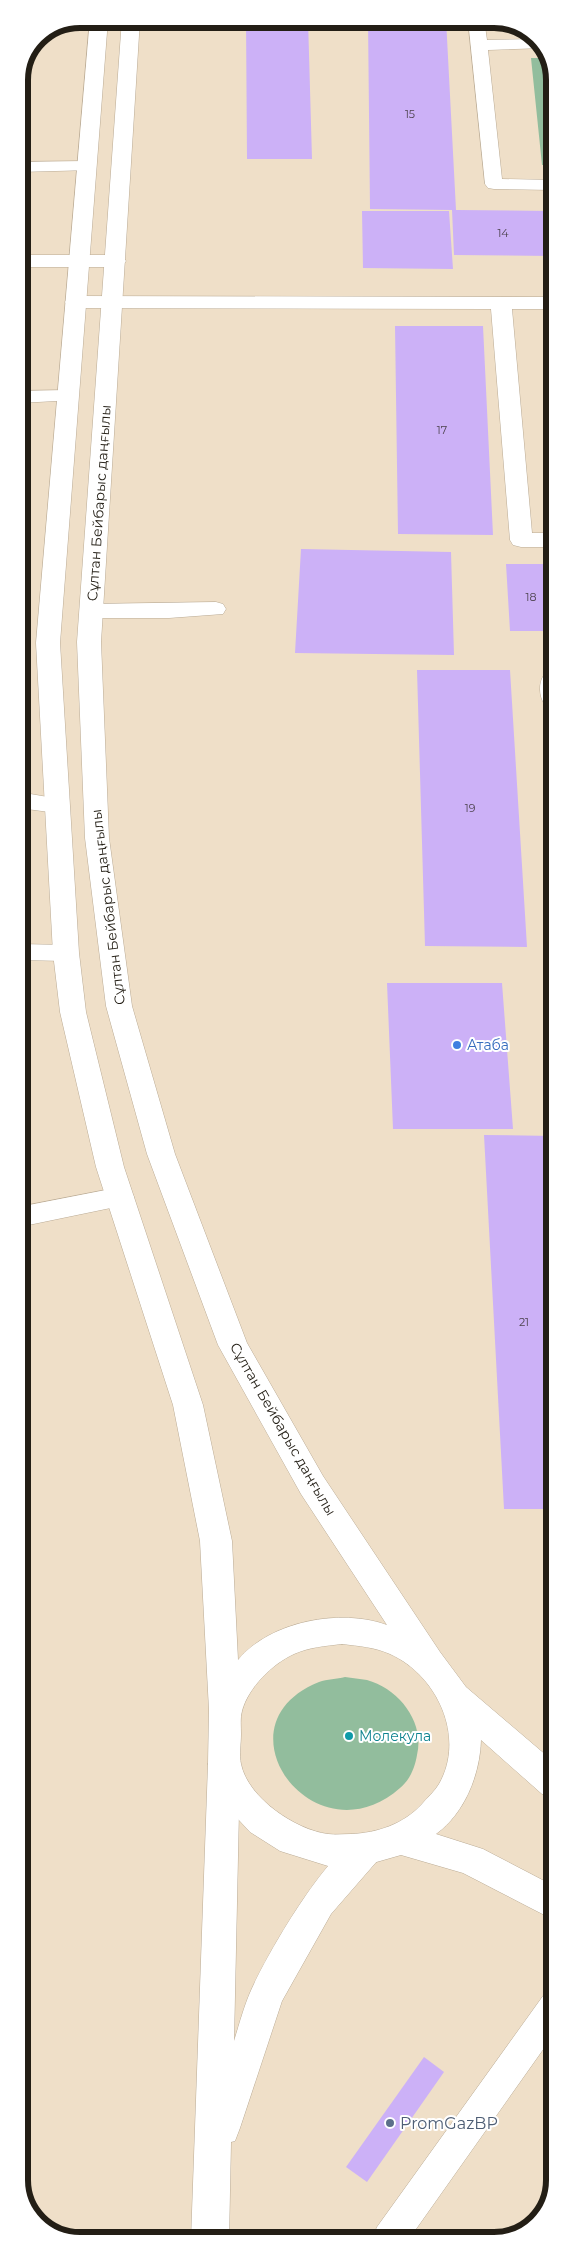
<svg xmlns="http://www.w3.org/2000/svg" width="573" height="2259" font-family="Montserrat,sans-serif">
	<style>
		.green { fill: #92bd9d }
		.building { fill: #ccb1f7 }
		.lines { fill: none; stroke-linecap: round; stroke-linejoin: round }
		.lane-casing { stroke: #baab95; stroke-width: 1 }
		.street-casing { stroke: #baab95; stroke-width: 1 }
		.secondary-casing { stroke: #baab95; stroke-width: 1 }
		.primary-casing { stroke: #baab95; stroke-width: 1 }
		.lane { fill: #fff; fill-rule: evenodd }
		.street { fill: #fff; fill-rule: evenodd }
		.secondary { fill: #fff; fill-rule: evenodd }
		.primary { fill: #fff; fill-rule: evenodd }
		.shop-dot { fill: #3f7fe0; stroke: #fff; stroke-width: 2 }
		.culture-dot { fill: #0f9aa8; stroke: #fff; stroke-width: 2 }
		.service-dot { fill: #5c6f8a; stroke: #fff; stroke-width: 2 }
		.labels { text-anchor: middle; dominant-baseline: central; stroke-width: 4; stroke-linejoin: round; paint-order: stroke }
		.number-label { font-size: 11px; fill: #4d434e }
		.street-label { font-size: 14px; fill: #231e15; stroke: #fff }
		.shop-label { font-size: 14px; fill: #366cbe; stroke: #fff; text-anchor: start }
		.culture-label { font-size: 14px; fill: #0d838f; stroke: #fff; text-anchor: start }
		.near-service-label { font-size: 16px; fill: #4e5e75; stroke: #fff; text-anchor: start }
		.rim { fill: none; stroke: #231e15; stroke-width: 6 }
	</style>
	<rect width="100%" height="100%" fill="#efdfc8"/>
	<path class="green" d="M531 58H548L553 68V165H542Z
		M345 1677C352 1678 360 1679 367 1680 399 1689 425 1722 417 1755 415 1767 410 1780 400 1788 315 1863 212 1725 319 1682 327 1679 337 1679 345 1677Z"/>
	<path class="building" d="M246 19H308L312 159H247Z
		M368 19H446L456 210 553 211V256L454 255 452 210 370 209Z
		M362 211H449L453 269 363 268Z
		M395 326H483L493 535 398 534Z
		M301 549 451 552 454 655 295 653Z
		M506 564H553V631H510Z
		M417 670H510L527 947 425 946Z
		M387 983H502L513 1129H393Z
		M484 1135 554 1136V1509H504Z
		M424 2057 444 2072 367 2182 346 2167Z"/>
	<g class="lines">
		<g class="lane-casing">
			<path id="lane" d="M468 19H484L487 40 538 39 543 48 488 50 502 179 553 180V190L494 189 488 188 485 184Z
				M86 161 92 162 95 166 92 170 19 172V162Z
				M68 390 75 392 78 396 75 400 19 403V391Z
				M216 602 223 604 226 609 223 614 169 618H91L84 616 81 611 84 606 91 604Z
				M19 792 65 800 68 805 65 810 57 813 19 808Z
				M19 944 66 945 74 947 78 953 74 959 66 961 19 960Z
				M121 1187 130 1190 134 1197 130 1204 19 1227V1207Z
				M554 1992V2034L409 2239H372L377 2227 543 1996Z"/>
		</g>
		<g class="street-casing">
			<path id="street" d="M19 255H116L123 257 126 261 123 265 116 267H19Z
				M75 296 553 297V309H512L532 533H553V547H521L513 545 510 540 491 309 75 308 68 306 65 302 68 298Z
				M553 672V708L545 705C539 697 538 683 544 675Z"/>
		</g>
		<g class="secondary-casing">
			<path id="secondary" d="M224 1749 236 1753 240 1764 234 2041C240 2022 245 2002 254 1984 272 1946 329 1848 366 1833L378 1838 383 1849 378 1860 331 1914 282 2001 240 2128 235 2141 231 2142 229 2240H191L208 1764 212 1753Z"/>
		</g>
		<g class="primary-casing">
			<path id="primary" d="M90 19H108L60 643 79 953 86 1012 124 1167 203 1405 232 1541 238 1660C270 1621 341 1608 387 1625L301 1494 218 1345 147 1154 106 1006 85 838 77 642 122 19H140L101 642 109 838 132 1006 175 1154 247 1343 323 1476 440 1652 466 1687 554 1762V1798L542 1794 481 1740C480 1774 465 1813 436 1834L483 1849 554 1886V1920L463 1873 401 1855 366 1865 328 1866 280 1851 250 1832 226 1806 208 1764 209 1710 200 1541 173 1405 96 1167 60 1012 53 953 36 643ZM342 1644C359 1646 374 1647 390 1654 437 1675 466 1737 439 1784 435 1791 427 1798 422 1804 404 1824 377 1833 351 1834 343 1834 335 1835 328 1834 296 1830 248 1798 241 1764 239 1755 241 1743 241 1734 241 1727 240 1718 242 1711 248 1688 272 1664 294 1654 310 1647 325 1646 342 1644Z"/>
		</g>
		<use href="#lane" class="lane"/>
		<use href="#street" class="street"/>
		<use href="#secondary" class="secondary"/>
		<use href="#primary" class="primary"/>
	</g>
	<circle class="shop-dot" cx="457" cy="1045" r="5"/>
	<circle class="culture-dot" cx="349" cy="1736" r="5"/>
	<circle class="service-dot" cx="390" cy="2123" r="5"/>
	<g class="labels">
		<g class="number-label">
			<text x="410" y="114">15</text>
			<text x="503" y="233">14</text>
			<text x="442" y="430">17</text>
			<text x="531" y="597">18</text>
			<text x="470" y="808">19</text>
			<text x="524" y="1322">21</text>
		</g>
		<g class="street-label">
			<text transform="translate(99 503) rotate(-86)">Сұлтан Бейбарыс даңғылы</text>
			<text transform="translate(108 907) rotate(-97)">Сұлтан Бейбарыс даңғылы</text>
			<text transform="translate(283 1429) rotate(60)">Сұлтан Бейбарыс даңғылы</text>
		</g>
		<g class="shop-label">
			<text x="467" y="1045">Атаба</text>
		</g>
		<g class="culture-label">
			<text x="359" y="1736">Молекула</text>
		</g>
		<g class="near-service-label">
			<text x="400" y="2123">PromGazBP</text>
		</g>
	</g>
	<path d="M0 0H573V2259H0ZM80 28H494A52 52 0 0 1 546 80V2180A52 52 0 0 1 494 2232H80A52 52 0 0 1 28 2180V80A52 52 0 0 1 80 28Z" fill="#fff" fill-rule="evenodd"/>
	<path class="rim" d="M80 28H494A52 52 0 0 1 546 80V2180A52 52 0 0 1 494 2232H80A52 52 0 0 1 28 2180V80A52 52 0 0 1 80 28Z"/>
</svg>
